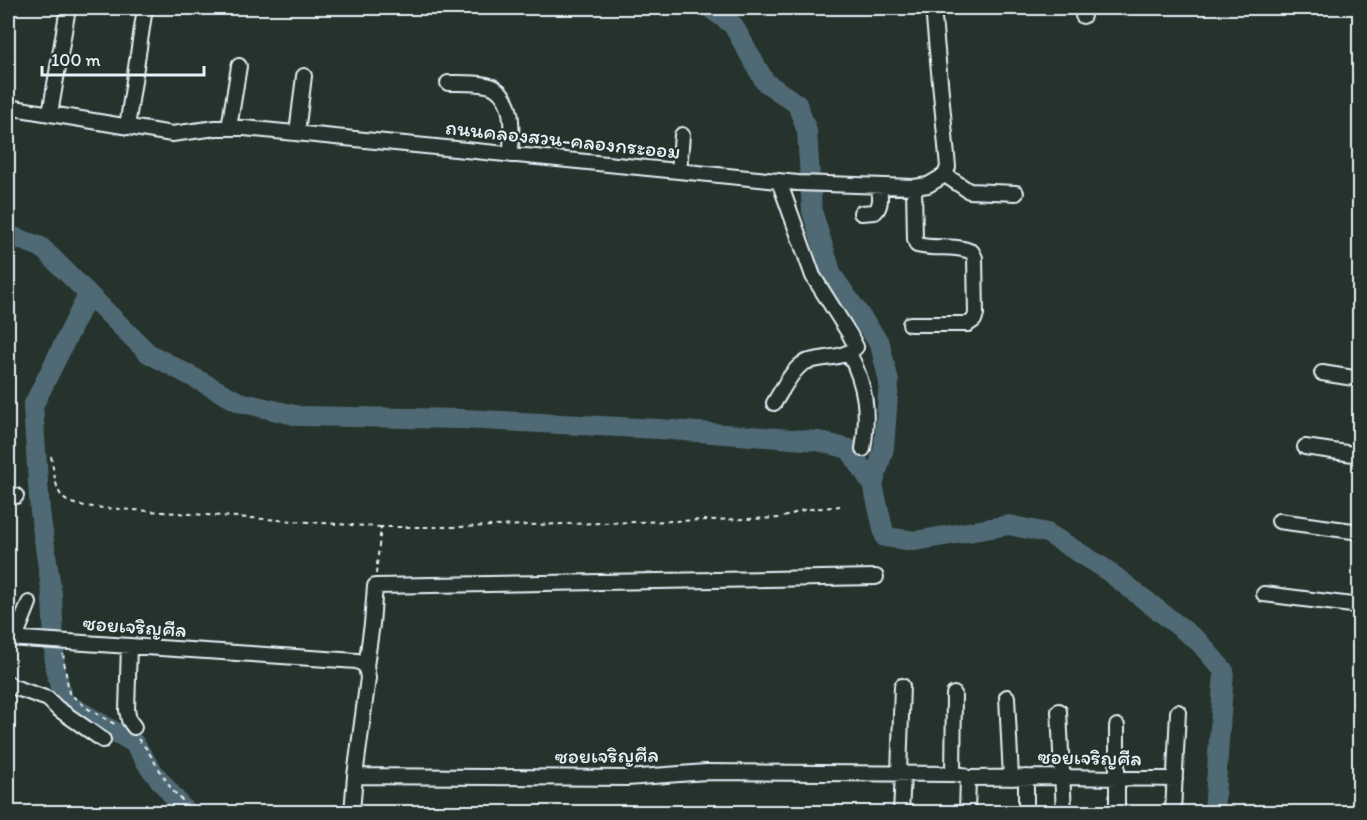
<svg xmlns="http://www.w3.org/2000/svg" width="1367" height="820" font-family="Itim,'Playpen Sans Thai',sans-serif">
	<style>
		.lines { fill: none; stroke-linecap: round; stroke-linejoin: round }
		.river { stroke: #4f6b75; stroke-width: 20 }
		.minor-casing { stroke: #e8f1f8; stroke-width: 18 }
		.path { stroke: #e8f1f8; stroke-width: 2; stroke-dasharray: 4.5 4.5; stroke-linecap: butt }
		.minor { stroke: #26332d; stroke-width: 14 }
		.labels { text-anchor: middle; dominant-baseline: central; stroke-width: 4.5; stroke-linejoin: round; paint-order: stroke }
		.street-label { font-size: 21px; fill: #e8f1f8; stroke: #26332d }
	</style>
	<rect width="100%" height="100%" fill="#26332d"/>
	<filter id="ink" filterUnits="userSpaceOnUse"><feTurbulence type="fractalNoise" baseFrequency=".0167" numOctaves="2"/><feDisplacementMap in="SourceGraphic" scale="12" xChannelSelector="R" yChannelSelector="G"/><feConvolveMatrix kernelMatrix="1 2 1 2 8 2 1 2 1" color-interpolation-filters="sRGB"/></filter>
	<g filter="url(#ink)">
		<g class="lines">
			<path class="river" d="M710 8 733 25 765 82 797 104 807 131 812 211 832 275 880 344 889 382 884 448 873 485
				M8 235 41 247 148 353 239 402 299 416 462 419 659 429 818 441 849 449 873 485 885 537 915 541 1009 525 1047 533 1104 568 1199 642 1224 671 1214 812
				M88 295 33 406 40 512 52 595 55 668 64 702 134 743 150 768 186 812"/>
			<g class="minor-casing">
				<path id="minor" d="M1083 8V16
					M448 83C459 83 485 82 495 88 516 102 511 133 511 155
					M8 107 172 134 216 128H244L798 183 914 187 928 185 945 175 948 167 933 8
					M50 114 68 8
					M127 127 145 8
					M229 128 239 66
					M297 133 304 76
					M679 171 682 135
					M945 175 969 191 1016 193
					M861 213 875 212C882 205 880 195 879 186
					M910 324H968L974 320 976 314 975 258 972 252C955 244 935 250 917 245L915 239 914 187
					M849 353C866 386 869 412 863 449
					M1322 373 1360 379
					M774 403C781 392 794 366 806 362 822 356 843 360 856 347L850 335 813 276 779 181
					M1305 447 1360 455
					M8 495 16 496
					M1279 521 1360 532
					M876 577 375 586 372 624 366 666 368 678 355 776 627 778 706 772 953 774 962 775 968 778 967 812
					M1264 594 1360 606
					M8 638 357 661 366 666
					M15 638 29 603
					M129 646 127 710 129 720 134 727
					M8 683 11 686 48 699 57 708 103 740
					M1007 697 1011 778
					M1059 711 1064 812
					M1117 726V812
					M899 774 902 686
					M953 774 954 694
					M968 778 1062 777 1175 779
					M352 812 355 776
					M901 812 903 774
					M1026 812V777
					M1173 812 1178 712"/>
			</g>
			<path class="path" d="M51 456C59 502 57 504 105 508L381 527
				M376 574 381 527H459L781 518 803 510 840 506
				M63 654 69 693 87 708 118 726
				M138 739 146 748 172 790 194 812"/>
			<use href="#minor" class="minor"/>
		</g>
	</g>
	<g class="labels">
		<g class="street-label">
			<text transform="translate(563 139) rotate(6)">ถนนคลองสวน-คลองกระออม</text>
			<text transform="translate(135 626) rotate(4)">ซอยเจริญศีล</text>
			<text transform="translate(607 755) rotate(-1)">ซอยเจริญศีล</text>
			<text transform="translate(1090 757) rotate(1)">ซอยเจริญศีล</text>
		</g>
	</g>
	<rect width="1367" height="820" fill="none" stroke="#26332d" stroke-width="30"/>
	<rect x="15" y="15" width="1337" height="790" fill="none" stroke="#e8f1f8" stroke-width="2" filter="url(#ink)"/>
	<path d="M42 66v9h162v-9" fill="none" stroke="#e8f1f8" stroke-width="3"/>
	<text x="51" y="66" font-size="18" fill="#e8f1f8" stroke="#26332d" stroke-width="4.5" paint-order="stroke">100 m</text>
</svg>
